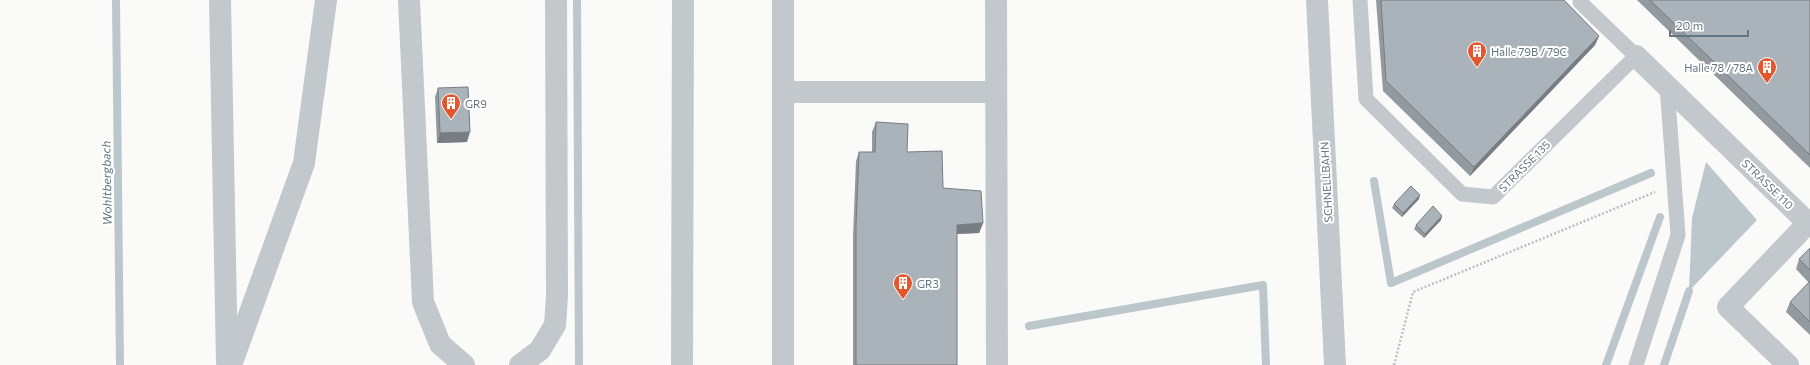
<svg xmlns="http://www.w3.org/2000/svg" width="1810" height="365" font-family="Commissioner,sans-serif">
	<style>
		.water { fill: #bbc7cb }
		.lines { fill: none; stroke-linecap: round; stroke-linejoin: round }
		.stream { stroke: #bbc7cb; stroke-width: 8 }
		.path { stroke: #bbbfc2; stroke-width: 2.5; stroke-dasharray: 2 2; stroke-linecap: butt }
		.service { stroke: #c3c8cc; stroke-width: 15 }
		.minor { stroke: #c3c8cc; stroke-width: 22 }
		.wall { fill: #929a9f }
		.shaded-wall { fill: #777d82 }
		.building { fill: #aab3b9; stroke: #777d82 }
		.labels { text-anchor: middle; dominant-baseline: central; stroke-width: 4; stroke-linejoin: round; paint-order: stroke }
		.poi-label { font-size: 11px; fill: #657683; stroke: #fff; text-anchor: start }
		.street-label { font-size: 11px; fill: #657683; stroke: #fff }
		.water-label { font-size: 12px; font-style: italic; fill: #60757c; stroke: #fff }
	</style>
	<rect width="100%" height="100%" fill="#fafaf8"/>
	<path class="water" d="M1706 162 1757 220 1689 291 1692 218Z"/>
	<g class="lines">
		<path class="stream" d="M116 0 120 365
			M577 0 579 365
			M1374 181 1391 283 1651 173
			M1029 326 1263 285 1266 365
			M1606 365 1660 217
			M1664 365 1689 291"/>
		<path class="path" d="M1394 365 1413 292 1655 192"/>
		<path class="service" d="M1360 0 1366 99 1462 194 1493 197 1636 56 1580 2 1581 0
			M1636 365 1678 235 1667 86"/>
		<path class="minor" d="M220 0 227 362
			M409 0 423 302 440 344 464 365
			M996 0 997 365
			M1317 0 1335 365
			M1636 56 1808 223 1728 307 1788 365
			M783 92H996
			M231 365 304 163 326 0
			M520 365 540 350 555 325 557 296 556 0
			M682 365 683 0
			M783 365V0"/>
	</g>
	<path class="wall" d="M1376 0H1564L1599 36 1595 45 1470 176 1383 91Z
		M1637 0H1810V168Z
		M438 88 467 142 437 143 435 97Z
		M876 122 943 188 983 223 979 233 957 234V365H853V236L856 161 859 152H872V132Z
		M1419 199 1402 217 1392 208 1394 204Z
		M1441 220 1424 238 1414 229 1416 225Z
		M1810 248V335L1786 312 1790 302 1809 283 1796 269 1799 259Z"/>
	<path class="shaded-wall" d="M1599 36 1595 45 1470 176 1474 167Z
		M470 132 467 142 437 143 440 133Z
		M1420 195 1419 199 1402 217 1403 213Z
		M1442 216 1441 220 1424 238 1425 234Z
		M983 223 979 233 954 234 957 225Z"/>
	<path class="building" d="M1381 0H1564L1599 36 1474 167 1386 81Z
		M1650 0H1810V155Z
		M468 87 470 132 440 133 438 88Z
		M876 122 908 124 907 152 942 151 943 188 981 191 983 223 957 225V365H856V226L859 152H875Z
		M1411 186 1420 195 1403 213 1394 204Z
		M1433 206 1442 216 1425 234 1416 225Z
		M1810 248V270L1799 259Z
		M1810 281V322L1790 302Z"/>
	<defs>
		<g id="building-pin" transform="scale(1)"><path d="M0 17L-7.5 6A9.5 9.5 0 1 1 7.5 6Z" fill="#e4572e" stroke="#fff"/><path d="M-4-6H4V6H1V3H-1V6H-4ZM-2.5-4.3h1.7v1.8h-1.7ZM.8-4.3h1.7v1.8H.8ZM-2.5-1h1.7V.8h-1.7ZM.8-1h1.7V.8H.8Z" fill="#fff"/></g>
	</defs>
	<g fill-rule="evenodd">
		<use href="#building-pin" x="1477" y="51"/>
		<use href="#building-pin" x="1767" y="67"/>
		<use href="#building-pin" x="451" y="103"/>
		<use href="#building-pin" x="903" y="283"/>
	</g>
	<g class="labels">
		<g class="poi-label">
			<text x="1491" y="51">Halle 79B / 79C</text>
			<text x="1753" y="67" text-anchor="end">Halle 78 / 78A</text>
			<text x="465" y="103">GR9</text>
			<text x="917" y="283">GR3</text>
		</g>
		<g class="street-label">
			<text transform="translate(1524 166) rotate(-45)">STRASSE 135</text>
			<text transform="translate(1326 182) rotate(-93)">SCHNELLBAHN</text>
			<text transform="translate(1768 184) rotate(44)">STRASSE 110</text>
		</g>
		<g class="water-label">
			<text transform="translate(106 183) rotate(-91)">Wohltbergbach</text>
		</g>
	</g>
	<path d="M1670 30v6h78v-6" fill="none" stroke="#657683" stroke-width="2"/>
	<text x="1676" y="30" font-size="12" fill="#657683" stroke="#ffffff" stroke-width="3" paint-order="stroke">20 m</text>
</svg>
